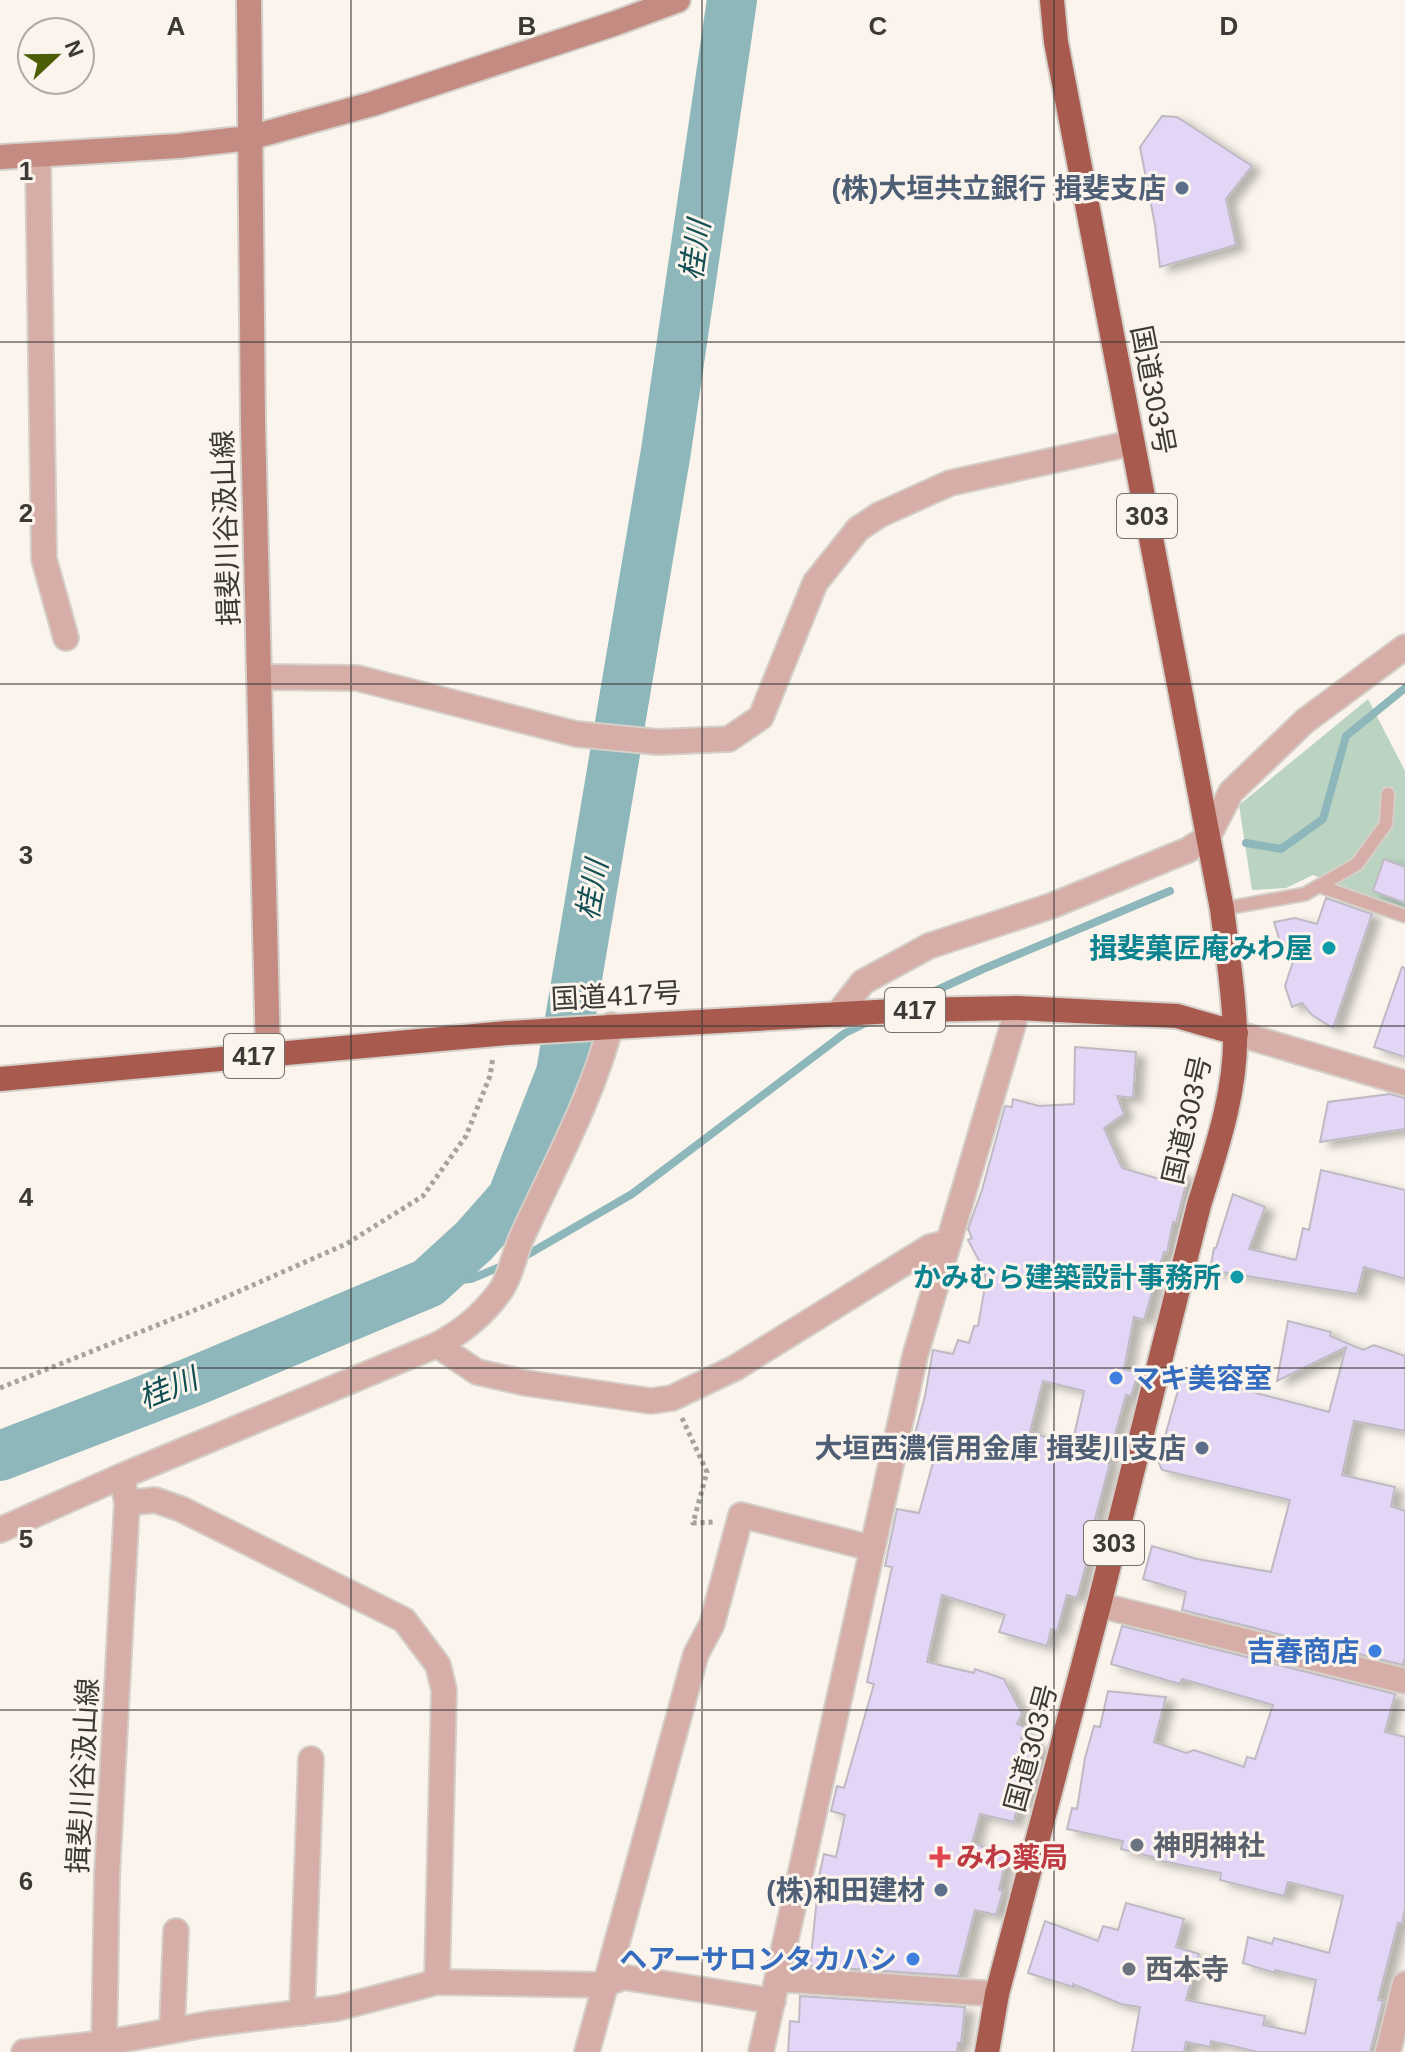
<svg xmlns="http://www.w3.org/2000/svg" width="1405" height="2052" font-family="Arial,'Noto Sans JP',sans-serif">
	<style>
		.green { fill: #bbd4c1 }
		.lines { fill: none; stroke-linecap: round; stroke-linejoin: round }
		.stream { stroke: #8db7bb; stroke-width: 8 }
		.river { stroke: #8db7bb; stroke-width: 50 }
		.building { fill: #e2d5f5; stroke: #bebac3; stroke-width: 2; fill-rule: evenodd; filter: url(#shadow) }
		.lane-casing { stroke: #d4cfc8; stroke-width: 16 }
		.street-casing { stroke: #d4cfc8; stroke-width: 28 }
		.secondary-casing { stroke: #d4cfc8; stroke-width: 28 }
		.highway-casing { stroke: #d4cfc8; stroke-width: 28 }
		.path { stroke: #a6a29c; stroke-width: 5; stroke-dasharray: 4 4; stroke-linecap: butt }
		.lane { stroke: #d6aea7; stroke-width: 12 }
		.street { stroke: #d6aea7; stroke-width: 24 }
		.secondary { stroke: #c48b82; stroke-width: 24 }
		.highway { stroke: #a95a4f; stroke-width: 24 }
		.grid { fill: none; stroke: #3c3936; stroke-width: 2; stroke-opacity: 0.55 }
		.service-dot { fill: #5c6f8a; stroke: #faf4ec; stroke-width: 3 }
		.culture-dot { fill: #0f9aa8; stroke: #faf4ec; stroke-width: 3 }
		.shop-dot { fill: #3f7fe0; stroke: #faf4ec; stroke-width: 3 }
		.worship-dot { fill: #6b7280; stroke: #faf4ec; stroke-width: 3 }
		.health-dot { fill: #e0444e; stroke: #faf4ec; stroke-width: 3 }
		.labels { text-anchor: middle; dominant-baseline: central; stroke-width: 6; stroke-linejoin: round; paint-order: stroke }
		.shield { fill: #faf4ec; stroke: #75716d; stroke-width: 2 }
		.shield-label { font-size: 26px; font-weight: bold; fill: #3c3936 }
		.service-label { font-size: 28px; font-weight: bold; fill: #4e5e75; stroke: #faf4ec; text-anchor: end }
		.street-label { font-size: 28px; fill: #3c3936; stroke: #faf4ec }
		.culture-label { font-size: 28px; font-weight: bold; fill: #0d838f; stroke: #faf4ec; text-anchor: end }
		.shop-label { font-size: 28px; font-weight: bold; fill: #366cbe; stroke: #faf4ec; text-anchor: end }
		.worship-label { font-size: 28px; font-weight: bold; fill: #5b616d; stroke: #faf4ec; text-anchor: start }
		.health-label { font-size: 28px; font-weight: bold; fill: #be3a42; stroke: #faf4ec; text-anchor: start }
		.water-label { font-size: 30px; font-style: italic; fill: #114f53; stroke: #faf4ec }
		.grid-label { font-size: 26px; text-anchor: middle; font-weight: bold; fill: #3c3936; stroke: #faf4ec; stroke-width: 6; stroke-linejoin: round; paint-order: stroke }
	</style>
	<defs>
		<filter id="shadow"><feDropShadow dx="9" dy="5" stdDeviation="4" flood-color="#0004"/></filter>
	</defs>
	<rect width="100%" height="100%" fill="#faf4ec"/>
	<path class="green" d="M1368 699 1405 771V909L1313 875 1286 888 1252 890 1239 805Z"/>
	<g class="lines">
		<path class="stream" d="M1246 843 1281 849 1323 819 1346 736 1405 688
			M913 1001 983 969 1170 891
			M520 1259 632 1194 845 1033 872 1020
			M428 1283 471 1279 507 1264"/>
		<path class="river" d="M0 1456 192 1382 428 1283 474 1241 512 1198 561 1073 666 451 732 0"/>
	</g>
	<path class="building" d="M1162 116 1177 117 1252 166 1226 199 1236 245 1160 267 1155 225 1140 147Z
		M1384 859 1405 867V903L1373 891Z
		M1326 898 1372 914 1333 1028 1312 1015 1302 1003 1292 1007 1285 986 1300 940 1281 945 1274 922 1295 918 1317 924Z
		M1402 967 1405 968V1057L1374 1047Z
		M1075 1047 1136 1052 1133 1098 1117 1096 1124 1114 1104 1128 1122 1168 1159 1179 1162 1167 1188 1176 1176 1223 1173 1222 1167 1253 1164 1252 1144 1320 1134 1317 1124 1369 1138 1373 1131 1396 1126 1395 1107 1463H1110L1095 1519 1098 1520 1077 1598 1067 1595 1057 1631 1051 1629 1047 1646 999 1632 1005 1615 942 1595 927 1662 974 1673 975 1669 1004 1679 1022 1714 1017 1724 1025 1727 1021 1739 1042 1745 1025 1805 1018 1803 1014 1822 980 1814 972 1843 1007 1855 999 1890 1003 1891 996 1915 975 1910 958 1976 810 1966 817 1898 821 1882 818 1881 824 1854 836 1857 845 1815 831 1811 837 1786 844 1788 874 1684 867 1682 892 1567 885 1566 897 1509 919 1513 937 1448 913 1441 925 1396 933 1350 953 1354 958 1340 969 1343 974 1326H978L986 1281 984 1270 968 1240 972 1238 968 1229 982 1190 1005 1106 1012 1107 1013 1099 1039 1106 1074 1104ZM1043 1381 1084 1391 1072 1445 1030 1432Z
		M1390 1094 1405 1098V1129L1320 1142 1328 1102Z
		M1321 1170 1405 1190V1279L1364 1267 1357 1294 1210 1270 1214 1248H1216L1233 1194 1265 1207 1249 1249 1296 1260 1303 1228 1309 1230Z
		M1288 1321 1331 1332 1330 1336 1363 1350 1374 1345 1405 1356V1431L1354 1421 1342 1475 1395 1487 1391 1506 1405 1511V1657L1403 1665 1182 1610 1186 1592 1143 1579 1152 1546 1197 1559 1271 1572 1290 1500 1162 1470 1158 1461 1182 1376 1232 1392 1233 1387 1329 1412 1346 1347 1277 1381Z
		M1122 1626 1395 1694 1385 1732 1405 1737V1909L1402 1924 1398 1923 1378 2000 1383 2001 1370 2052H1258L1211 2041 1210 2047 1186 2042 1184 2052H1132L1140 2007 1121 2004 1073 1984V1987L1028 1973 1045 1921 1098 1941 1103 1926 1118 1930 1126 1903 1184 1919 1176 1947 1199 1954 1186 2000 1265 2016 1263 2025 1305 2034 1316 1980 1275 1970V1973L1243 1963 1248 1937 1272 1944 1274 1938 1329 1953 1343 1896 1288 1882 1284 1896 1220 1880 1221 1873 1152 1859 1153 1857 1121 1849 1123 1841 1067 1829 1072 1808 1077 1809 1085 1758 1094 1726 1100 1727 1108 1691 1166 1697 1154 1742 1186 1753 1194 1750 1244 1767 1247 1757 1255 1759 1273 1705 1182 1679 1180 1684 1111 1664Z
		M800 1996 965 2007 961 2043H958L957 2052H788L790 2021 799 2022Z"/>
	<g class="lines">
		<g class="lane-casing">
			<path id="lane" d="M1319 886 1405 916
				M1222 909 1305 894 1357 864 1386 824 1388 794"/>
		</g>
		<g class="street-casing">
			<path id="street" d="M38 155 44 559 66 638
				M260 677 357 678 576 734 658 742 729 739 761 717 815 583 858 529 879 515 950 483 1132 443
				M837 1015 863 982 929 946 1051 906 1188 850 1208 837 1231 792 1305 721 1405 647
				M1236 1033 1405 1083
				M437 1345 477 1372 526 1383 651 1401 672 1398 735 1368 930 1247 949 1242
				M127 1503 155 1500 181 1509 404 1620 438 1665 444 1690 437 1982
				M0 1530 122 1476 437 1345C462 1332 484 1314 501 1290 511 1275 514 1255 521 1239 553 1168 591 1101 611 1025
				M1099 1605 1405 1681
				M778 1979 997 1994
				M302 2013 311 1759
				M172 2030 176 1931
				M24 2052 105 2043 208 2024 338 2008 437 1982 604 1985 623 1977 773 2001
				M104 2052 107 1875 127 1503 124 1487
				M587 2052 696 1654 712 1624 741 1515 871 1548
				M761 2052 915 1356 1018 1008
				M1388 2052 1405 1984"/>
		</g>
		<g class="secondary-casing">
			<path id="secondary" d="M249 0 253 424 268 1055
				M0 157 178 146 249 138 372 104 616 23 678 0"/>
		</g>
		<g class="highway-casing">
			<path id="highway" d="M0 1079 507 1033 911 1010 1018 1008 1177 1016 1236 1033
				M987 2052 997 1994 1099 1605 1199 1205C1216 1150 1237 1090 1235 1032 1234 991 1227 950 1222 909L1056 42 1052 0"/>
		</g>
		<path class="path" d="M0 1388 210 1304 346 1244 423 1196 466 1136 490 1076 493 1057
			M682 1418 707 1472 693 1523 715 1522"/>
		<use href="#lane" class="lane"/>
		<use href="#street" class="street"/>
		<use href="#secondary" class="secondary"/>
		<use href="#highway" class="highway"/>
	</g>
	<path class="grid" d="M351 0V2052M702 0V2052M1054 0V2052M0 342H1405M0 684H1405M0 1026H1405M0 1368H1405M0 1710H1405"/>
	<g class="service-dot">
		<circle cx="1182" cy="188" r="8"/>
		<circle cx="1202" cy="1448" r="8"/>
		<circle cx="941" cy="1890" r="8"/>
	</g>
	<g class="culture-dot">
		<circle cx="1329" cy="948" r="8"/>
		<circle cx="1237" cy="1277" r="8"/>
	</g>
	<g class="shop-dot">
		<circle cx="1116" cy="1378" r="8"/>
		<circle cx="1375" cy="1651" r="8"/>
		<circle cx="913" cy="1959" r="8"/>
	</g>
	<g class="worship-dot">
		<circle cx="1137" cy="1845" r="8"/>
		<circle cx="1129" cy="1969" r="8"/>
	</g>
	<path class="health-dot" d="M936 1845h8v8h8v8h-8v8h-8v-8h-8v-8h8z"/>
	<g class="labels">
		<g class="shield">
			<rect x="1117" y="494" width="60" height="44" rx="6"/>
			<rect x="885" y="988" width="60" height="44" rx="6"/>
			<rect x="224" y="1034" width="60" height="44" rx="6"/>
			<rect x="1084" y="1521" width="60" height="44" rx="6"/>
		</g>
		<g class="shield-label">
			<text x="1147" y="516">303</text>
			<text x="915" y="1010">417</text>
			<text x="254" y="1056">417</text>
			<text x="1114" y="1543">303</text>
		</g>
		<g class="service-label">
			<text x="1166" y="188">(株)大垣共立銀行 揖斐支店</text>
			<text x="1186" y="1448">大垣西濃信用金庫 揖斐川支店</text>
			<text x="925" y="1890">(株)和田建材</text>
		</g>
		<g class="street-label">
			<text transform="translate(1153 390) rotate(79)">国道303号</text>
			<text transform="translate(226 528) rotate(-92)">揖斐川谷汲山線</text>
			<text transform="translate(616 996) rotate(-3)">国道417号</text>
			<text transform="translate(1187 1120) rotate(-77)">国道303号</text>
			<text transform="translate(1031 1748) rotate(-75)">国道303号</text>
			<text transform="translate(83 1776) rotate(-87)">揖斐川谷汲山線</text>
		</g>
		<g class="culture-label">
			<text x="1313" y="948">揖斐菓匠庵みわ屋</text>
			<text x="1221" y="1277">かみむら建築設計事務所</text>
		</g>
		<g class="shop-label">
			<text x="1132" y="1378" text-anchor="start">マキ美容室</text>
			<text x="1359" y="1651">吉春商店</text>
			<text x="897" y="1959">ヘアーサロンタカハシ</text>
		</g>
		<g class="worship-label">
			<text x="1153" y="1845">神明神社</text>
			<text x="1145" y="1969">西本寺</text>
		</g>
		<g class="health-label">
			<text x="956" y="1857">みわ薬局</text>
		</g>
		<g class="water-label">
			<text transform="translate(695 250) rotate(-82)">桂川</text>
			<text transform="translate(592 890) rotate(-80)">桂川</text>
			<text transform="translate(168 1388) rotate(-22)">桂川</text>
		</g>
	</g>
	<g class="grid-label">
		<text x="176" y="35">A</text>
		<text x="527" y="35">B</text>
		<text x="878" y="35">C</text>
		<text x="1229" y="35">D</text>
		<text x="26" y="180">1</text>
		<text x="26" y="522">2</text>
		<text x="26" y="864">3</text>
		<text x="26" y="1206">4</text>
		<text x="26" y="1548">5</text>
		<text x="26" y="1890">6</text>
	</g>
	<g transform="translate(56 56) rotate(68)"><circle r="38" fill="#faf4ec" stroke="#aea9a3" stroke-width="2"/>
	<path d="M0-6L14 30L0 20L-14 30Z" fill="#4b5e05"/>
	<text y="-12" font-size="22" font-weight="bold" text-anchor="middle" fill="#3c3936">N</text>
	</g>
</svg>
